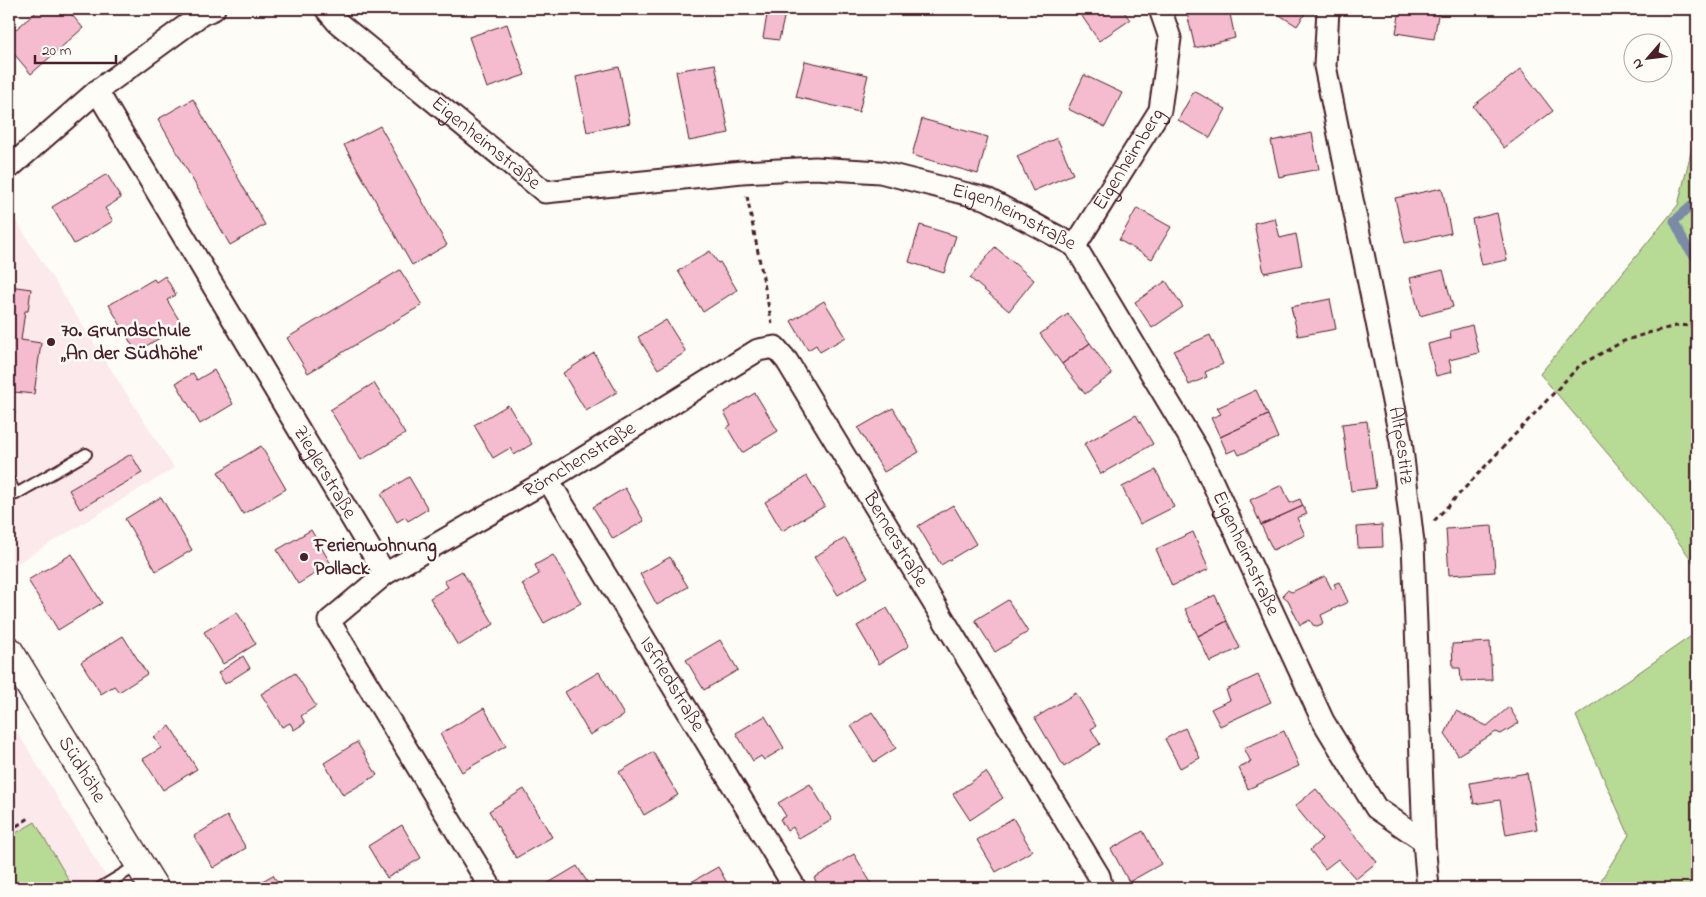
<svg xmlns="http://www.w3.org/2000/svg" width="1706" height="897" font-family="'Indie Flower',sans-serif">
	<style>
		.built { fill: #fbe9eb }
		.green { fill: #b7da94; stroke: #807c60 }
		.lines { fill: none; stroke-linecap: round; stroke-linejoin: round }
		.stream { stroke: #7a8aa7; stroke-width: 9 }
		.building { fill: #f5bcd0; stroke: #4a1f2b }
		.lane-casing { stroke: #4a1f2b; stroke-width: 14 }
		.street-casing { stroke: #4a1f2b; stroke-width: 25 }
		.secondary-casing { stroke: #4a1f2b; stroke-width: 31 }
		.path { stroke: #4a1f2b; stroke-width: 3; stroke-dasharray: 5 4; stroke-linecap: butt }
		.lane { stroke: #fdfcf7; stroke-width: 10 }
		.street { stroke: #fdfcf7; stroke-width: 21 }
		.secondary { stroke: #fdfcf7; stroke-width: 28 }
		.poi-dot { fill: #4a1f2b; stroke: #fdfcf7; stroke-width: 2 }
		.labels { text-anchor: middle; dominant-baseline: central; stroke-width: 5; stroke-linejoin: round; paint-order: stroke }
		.street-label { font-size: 20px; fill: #4a1f2b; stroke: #fdfcf7 }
		.poi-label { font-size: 20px; font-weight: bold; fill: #4a1f2b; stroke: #fdfcf7; text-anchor: start }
	</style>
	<rect width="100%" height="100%" fill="#fdfcf7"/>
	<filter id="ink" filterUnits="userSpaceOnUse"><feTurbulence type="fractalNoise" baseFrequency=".02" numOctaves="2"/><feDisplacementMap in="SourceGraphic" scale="10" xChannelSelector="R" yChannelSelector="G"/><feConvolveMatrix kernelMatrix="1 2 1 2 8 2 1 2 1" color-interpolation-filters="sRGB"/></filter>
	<g filter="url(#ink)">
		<path class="built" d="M12 215 174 468 9 568V217Z
			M9 719 113 888H9Z"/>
		<path class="green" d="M1697 132V567L1648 501 1540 374 1678 205 1693 144Z
			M1697 632V888H1600L1598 885 1629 835 1576 716Z
			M35 822 70 882 60 888H9V837Z"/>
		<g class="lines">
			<path class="stream" d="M1697 201 1674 221 1687 247 1697 260"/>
		</g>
		<path class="building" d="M40 9H67L83 28 31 74 9 48V35Z
			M768 9H786L779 40 763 38Z
			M1077 9H1122L1130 20 1099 41Z
			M1186 9H1229L1235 38 1195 48Z
			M1281 9H1308L1297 26 1278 14Z
			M1400 9H1439L1434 39 1396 33Z
			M507 24 525 75 487 88 469 37Z
			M805 61 868 75 859 112 796 97Z
			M715 64 729 133 689 141 676 71Z
			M619 67 630 123 587 132 576 77Z
			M1521 69 1553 111 1504 148 1473 106Z
			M1084 75 1122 93 1105 127 1068 109Z
			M1194 91 1226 109 1210 138 1178 120Z
			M193 99 265 225 230 245 158 119Z
			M922 119 988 137 978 174 912 155Z
			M380 126 447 245 412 265 344 145Z
			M1312 133 1319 169 1279 177 1271 141Z
			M1057 138 1073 174 1033 191 1017 156Z
			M107 174 121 198 105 208 113 221 74 244 52 207Z
			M1442 188 1451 233 1405 243 1395 198Z
			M1137 208 1171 227 1152 259 1119 240Z
			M1497 213 1507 260 1482 265 1472 219Z
			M1275 218 1280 238 1296 234 1302 265 1264 273 1254 223Z
			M920 225 956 236 944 273 909 262Z
			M995 247 1034 280 1009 311 970 278Z
			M710 251 718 263 720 262 737 290 703 312 678 271Z
			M400 270 422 305 308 373 287 338Z
			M1443 270 1453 307 1420 316 1410 278Z
			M165 276 176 295 167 300 182 325 136 352 109 305 154 279 156 282Z
			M1166 281 1183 307 1152 328 1135 302Z
			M9 286 31 289 28 311H25L21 340 41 343 34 394 14 392 12 412H15L10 446Z
			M1330 299 1336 329 1298 336 1291 307Z
			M824 301 846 337 820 352 816 345 808 350 791 321Z
			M1068 314 1090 343 1062 364 1040 334Z
			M666 320 686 352 658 369 638 337Z
			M1472 325 1479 353 1449 360 1452 372 1436 376 1428 344 1451 338 1450 331Z
			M1210 335 1223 364 1205 372 1207 377 1189 385 1174 351Z
			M1090 343 1112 374 1085 394 1062 364Z
			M594 353 617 392 586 411 563 373Z
			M214 370 233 404 200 424 176 383 193 373 197 380Z
			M374 383 405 434 361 460 330 410Z
			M1256 390 1268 415 1220 437 1211 418 1221 414 1217 408Z
			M755 393 778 431 742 453 727 427 731 425 724 412Z
			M508 405 532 444 514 455 510 448 493 458 474 425Z
			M893 408 919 452 884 472 858 428Z
			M1136 415 1153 444 1101 474 1084 444Z
			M1268 415 1278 438 1239 455 1236 449 1227 453 1220 437Z
			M1367 421 1376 488 1351 491 1342 424Z
			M261 446 286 489 243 514 218 472Z
			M131 454 142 473 80 509 69 490Z
			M1156 470 1174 507 1140 524 1122 487Z
			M807 476 825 506 782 531 765 502Z
			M409 477 428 509 408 521 405 517 397 522 381 494Z
			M1282 485 1290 503 1300 499 1303 506 1261 525 1250 500Z
			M625 488 644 521 613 539 593 507Z
			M161 497 192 550 156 571 125 519Z
			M953 505 976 544 941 565 918 526Z
			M1303 506 1307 514 1297 518 1305 535 1273 550 1261 525Z
			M1382 525 1383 547 1358 548 1357 527Z
			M1492 526 1495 572 1449 575 1446 529Z
			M311 530 331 564 298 584 277 550Z
			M1193 532 1209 569 1172 586 1156 549Z
			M845 538 868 577 838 595 814 557Z
			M72 554 102 603 58 630 28 580Z
			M553 555 581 603 544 623 522 584 539 574 535 565Z
			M670 557 688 587 657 605 640 574Z
			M462 571 494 624 458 646 430 598 448 587 444 581Z
			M1325 576 1332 590 1336 588 1334 584 1339 582 1348 602 1321 615 1323 620 1322 624 1317 626 1313 625 1310 620 1300 625 1288 600 1283 596 1284 593 1287 590 1292 592Z
			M1215 595 1227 621 1198 636 1185 609Z
			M1008 600 1028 632 995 652 975 620Z
			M887 608 909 646 879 664 857 626Z
			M237 612 256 644 223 664 204 632Z
			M1227 621 1240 648 1210 662 1198 636Z
			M123 636 147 674 119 692 114 686 101 694 81 662Z
			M720 640 738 670 704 690 686 660Z
			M1490 642 1492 680 1461 681 1460 668H1453L1452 644Z
			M243 656 250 668 225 684 218 673Z
			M599 672 624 715 590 735 565 692Z
			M295 673 316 706 301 716 305 723 294 730 290 723 282 727 261 694Z
			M1258 675 1271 702 1220 726 1211 709 1230 700 1226 690Z
			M1076 693 1096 726 1091 729 1100 744 1064 767 1035 718Z
			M1509 707 1519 723 1501 734 1496 732 1458 755 1445 734 1456 711 1487 726Z
			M484 708 506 746 462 772 440 734Z
			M872 712 896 748 874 762 851 726Z
			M765 716 784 748 764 760 761 756 753 761 736 733Z
			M170 726 197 769 163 790 143 759 161 748 154 737Z
			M1185 728 1200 758 1180 768 1165 739Z
			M1284 731 1299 766 1248 789 1239 768 1251 762 1244 748Z
			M357 742 377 775 343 795 324 763Z
			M653 752 678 795 644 815 619 772Z
			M986 772 1003 798 970 820 953 794Z
			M1527 773 1537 829 1506 835 1500 800 1474 804 1470 783Z
			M810 784 832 820 799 839 793 827 787 831 780 819 786 816 778 803Z
			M524 789 552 837 516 858 489 811Z
			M1316 789 1377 862 1356 879 1338 859 1325 869 1310 850 1322 839 1295 806Z
			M227 816 246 848 213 868 194 836Z
			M1013 818 1032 851 996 872 977 840Z
			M402 825 421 858 387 878 368 846Z
			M1143 831 1161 864 1129 882 1111 849Z
			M854 854 874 888H820L814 878Z
			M577 866 591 888H540Z
			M718 867 730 888H685L684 886Z
			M273 875 281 888H250Z
			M1180 883 1183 888H1170Z"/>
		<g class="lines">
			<g class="lane-casing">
				<path id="lane" d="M9 481 16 494 86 454
					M100 888 138 865"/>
			</g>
			<g class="street-casing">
				<g id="street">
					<path id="s1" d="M326 9 337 22 545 192 742 172 815 168 880 172 987 199 1075 246 1198 451 1323 721 1376 808 1424 841"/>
					<path id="s2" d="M1328 9 1325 66 1401 441 1413 543 1424 841 1428 888"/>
					<path id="s3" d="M97 91 385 574"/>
					<path d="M9 168 97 91 202 14 214 9"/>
					<path id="s4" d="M1075 246 1160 110 1170 38 1160 9"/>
					<path id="s5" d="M548 480 795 888"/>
					<path id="s6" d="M491 888 329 621 385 574 548 480 758 350 775 347 787 361 1099 876 1102 888"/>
				</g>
			</g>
			<g class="secondary-casing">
				<g id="secondary">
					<path id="s7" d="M9 651 154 888"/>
				</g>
			</g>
			<path class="path" d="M747 196 772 324
				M1690 325 1697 322
				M1434 521 1580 365 1624 341 1648 333 1680 325 1689 326 1697 329
				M9 831 29 818"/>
			<use href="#lane" class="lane"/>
			<use href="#street" class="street"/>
			<use href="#secondary" class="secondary"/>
		</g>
	</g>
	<g class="poi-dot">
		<circle cx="51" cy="342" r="5"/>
		<circle cx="304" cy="557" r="5"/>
	</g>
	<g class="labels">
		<g class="street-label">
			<text stroke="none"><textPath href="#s1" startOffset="209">Eigenheimstraße</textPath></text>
			<text stroke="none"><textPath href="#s4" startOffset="102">Eigenheimberg</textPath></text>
			<text stroke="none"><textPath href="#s1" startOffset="764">Eigenheimstraße</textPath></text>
			<text stroke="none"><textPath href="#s2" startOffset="444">Altpestitz</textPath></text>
			<text stroke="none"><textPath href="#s6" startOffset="611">Römchenstraße</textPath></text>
			<text stroke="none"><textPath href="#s3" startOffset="444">Zieglerstraße</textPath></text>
			<text stroke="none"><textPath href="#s6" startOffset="1065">Bernerstraße</textPath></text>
			<text stroke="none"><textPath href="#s1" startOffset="1184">Eigenheimstraße</textPath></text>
			<text stroke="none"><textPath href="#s5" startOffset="239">Isfriedstraße</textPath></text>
			<text stroke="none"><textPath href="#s7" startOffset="139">Südhöhe</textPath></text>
		</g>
		<g class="poi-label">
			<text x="61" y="331">70. Grundschule<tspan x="61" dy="23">„An der Südhöhe“</tspan></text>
			<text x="314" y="546">Ferienwohnung<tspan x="314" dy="23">Pollack</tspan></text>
		</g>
	</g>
	<rect width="1706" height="897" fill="none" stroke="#fdfcf7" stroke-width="30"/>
	<rect x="15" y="15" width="1676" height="867" fill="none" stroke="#4a1f2b" stroke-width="2" filter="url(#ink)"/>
	<g transform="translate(1648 58) rotate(242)"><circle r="24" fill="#fdfcf7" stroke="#b5a4a5"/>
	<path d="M0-4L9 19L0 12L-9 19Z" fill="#4a1f2b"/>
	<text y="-8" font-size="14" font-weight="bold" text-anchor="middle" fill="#4a1f2b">N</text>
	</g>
	<path d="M35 55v8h81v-8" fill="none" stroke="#4a1f2b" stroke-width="2.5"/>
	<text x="42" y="55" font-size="15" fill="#4a1f2b" stroke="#fdfcf7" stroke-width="4" paint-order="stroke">20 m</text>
</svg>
